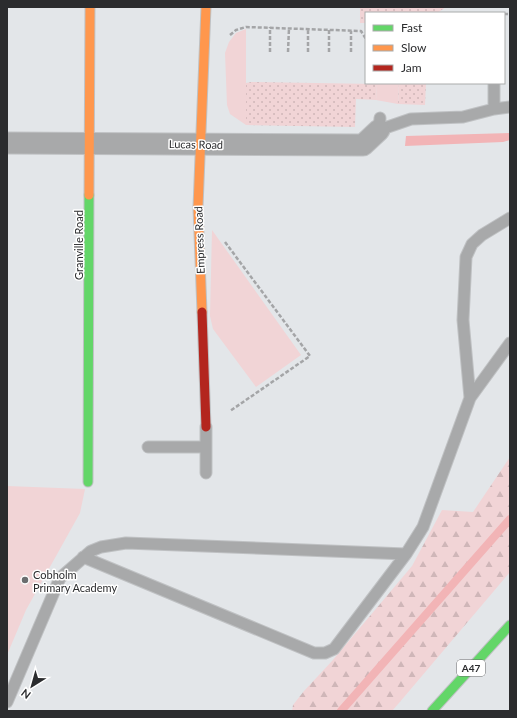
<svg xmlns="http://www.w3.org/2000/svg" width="517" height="718" font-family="Lato,sans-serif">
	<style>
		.grass { fill: #f1d4d6 }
		.forest { fill: url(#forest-firs) }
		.park { fill: url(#park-dots) }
		.water { fill: #f2b4b6 }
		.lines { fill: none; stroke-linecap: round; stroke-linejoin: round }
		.stream { stroke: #f2b4b6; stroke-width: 8 }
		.lane-casing { stroke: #bfc1c3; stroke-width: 13 }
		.street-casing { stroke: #bfc1c3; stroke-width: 23 }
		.fast-casing { stroke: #bfc1c3; stroke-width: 11 }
		.slow-casing { stroke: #bfc1c3; stroke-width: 11 }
		.jam-casing { stroke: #bfc1c3; stroke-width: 11 }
		.path { stroke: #a4a5a7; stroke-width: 2.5; stroke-dasharray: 4 2; stroke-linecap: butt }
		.lane { stroke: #a8a9aa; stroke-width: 11 }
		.street { stroke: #a8a9aa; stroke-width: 21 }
		.fast { stroke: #63d668; stroke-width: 9 }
		.slow { stroke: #ff974d; stroke-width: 9 }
		.jam { stroke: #b3261e; stroke-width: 9 }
		.poi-dot { fill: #6b6d6f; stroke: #fff; stroke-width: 1.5 }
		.labels { text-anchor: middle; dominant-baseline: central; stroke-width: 3; stroke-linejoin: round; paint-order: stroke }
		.shield { fill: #fff; stroke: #6b6b6d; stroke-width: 1 }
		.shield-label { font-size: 10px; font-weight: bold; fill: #2b2c2e }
		.street-label { font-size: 11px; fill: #2b2c2e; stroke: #fff }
		.poi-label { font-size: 11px; fill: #2b2c2e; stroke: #fff; text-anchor: start }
	</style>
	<defs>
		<pattern id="forest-firs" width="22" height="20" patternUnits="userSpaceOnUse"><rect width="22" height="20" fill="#f1d4d6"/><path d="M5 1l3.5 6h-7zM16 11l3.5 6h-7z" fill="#cfb6b8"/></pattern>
		<pattern id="park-dots" width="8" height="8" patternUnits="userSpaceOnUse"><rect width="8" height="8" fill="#f1d4d6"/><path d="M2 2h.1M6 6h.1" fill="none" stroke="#cfb6b8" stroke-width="1.8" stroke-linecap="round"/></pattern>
	</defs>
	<rect width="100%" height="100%" fill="#e3e6e9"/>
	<path class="grass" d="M246 29V125L230 114 227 105 225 53 229 42 236 33Z
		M377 83H399L398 104 376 100Z
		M212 230 301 355 256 387 213 329 210 316Z
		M7 486 85 489 80 513 26 610 7 655Z"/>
	<path class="forest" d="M510 457V572L399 703 392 711H292L293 705 304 691 332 661 412 566 442 510 473 512Z"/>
	<path class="park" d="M360 7H446L437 13H366V23H360Z
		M251 82 377 84 376 100 356 99 355 127 246 125V83Z
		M399 83H426L425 105 398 104Z"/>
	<path class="water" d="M510 133V140L503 142 405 146 406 136Z"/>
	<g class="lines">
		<path class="stream" d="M341 711 510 519"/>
		<g class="lane-casing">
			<path id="lane" d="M494 109V83
				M380 118 379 130 411 119 463 117 494 109 510 107
				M470 398 463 320 466 257 472 244 482 235 510 218
				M206 427V473
				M148 447H205
				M83 557 314 653H325L334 649 406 554 423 527 470 398 510 343
				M7 702 60 578 91 551 101 547 126 543 406 554"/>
		</g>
		<g class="street-casing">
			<path id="street" d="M7 143 363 145 379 130"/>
		</g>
		<g class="fast-casing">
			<path id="fast" d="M88 482 89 195
				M432 711 510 625"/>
		</g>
		<g class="slow-casing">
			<path id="slow" d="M89 195 90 7
				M202 312 198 207 206 7"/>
		</g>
		<g class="jam-casing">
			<path id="jam" d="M202 312 206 427"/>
		</g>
		<path class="path" d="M504 14H510
			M230 35 236 30 246 27 361 31 366 39
			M270 52V27
			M288 52 289 28
			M308 52V30
			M329 52V30
			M351 52V31
			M225 242 310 356 230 411"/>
		<use href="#lane" class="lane"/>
		<use href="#street" class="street"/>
		<use href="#fast" class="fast"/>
		<use href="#slow" class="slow"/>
		<use href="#jam" class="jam"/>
	</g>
	<circle class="poi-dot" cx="25" cy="580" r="4"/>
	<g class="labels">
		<rect class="shield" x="457" y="660" width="28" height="16" rx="3"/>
		<g class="shield-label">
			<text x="471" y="668">A47</text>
		</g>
		<g class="street-label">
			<text transform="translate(196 144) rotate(1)">Lucas Road</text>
			<text transform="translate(199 240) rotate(-92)">Empress Road</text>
			<text transform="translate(78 245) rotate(-90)">Granville Road</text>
		</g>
		<g class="poi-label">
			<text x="33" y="574">Cobholm<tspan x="33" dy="13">Primary Academy</tspan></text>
		</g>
	</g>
	<rect width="517" height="718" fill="none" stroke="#2b2c2e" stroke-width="16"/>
	<rect x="365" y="12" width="140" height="72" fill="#ffffff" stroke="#aaabab"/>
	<rect x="373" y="25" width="20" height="6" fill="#63d668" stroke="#aaabab"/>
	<text x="401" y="32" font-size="12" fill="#2b2c2e">Fast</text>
	<rect x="373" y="45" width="20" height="6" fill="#ff974d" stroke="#aaabab"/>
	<text x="401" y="52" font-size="12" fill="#2b2c2e">Slow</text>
	<rect x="373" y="65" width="20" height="6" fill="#b3261e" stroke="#aaabab"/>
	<text x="401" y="72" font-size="12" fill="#2b2c2e">Jam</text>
	<g transform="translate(32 686) rotate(217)" stroke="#ffffff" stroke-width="3" paint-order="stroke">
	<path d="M0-3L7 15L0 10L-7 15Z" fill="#2b2c2e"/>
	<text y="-6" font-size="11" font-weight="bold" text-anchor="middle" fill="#2b2c2e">N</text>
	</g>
</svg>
